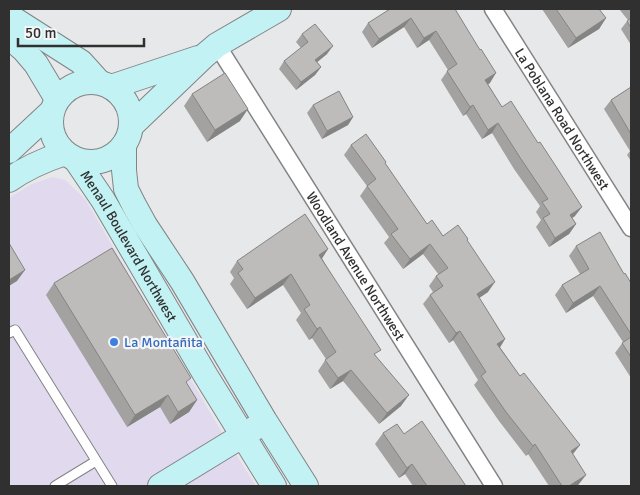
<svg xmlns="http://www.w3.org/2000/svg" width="640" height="495" font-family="Signika,sans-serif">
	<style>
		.commercial { fill: #e1daef }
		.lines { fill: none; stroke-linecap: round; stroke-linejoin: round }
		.lane-casing { stroke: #838385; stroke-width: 11 }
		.street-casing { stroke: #838385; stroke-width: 19 }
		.secondary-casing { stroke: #838385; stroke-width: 26 }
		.lane { stroke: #fff; stroke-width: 9 }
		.street { stroke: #fff; stroke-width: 16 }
		.secondary { stroke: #c2f2f3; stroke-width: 24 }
		.wall { fill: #a3a2a1 }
		.shaded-wall { fill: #848483 }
		.building { fill: #bdbcbb; stroke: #848483 }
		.shop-dot { fill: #3f7fe0; stroke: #f4f5f7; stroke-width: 2 }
		.labels { text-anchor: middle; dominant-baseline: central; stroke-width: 4.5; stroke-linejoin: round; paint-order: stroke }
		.street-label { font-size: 14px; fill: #303031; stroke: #f4f5f7 }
		.shop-label { font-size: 14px; fill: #366cbe; stroke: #f4f5f7; text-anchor: start }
	</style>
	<rect width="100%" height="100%" fill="#e7e8e9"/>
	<path class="commercial" d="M53 177 65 180 85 199 218 426 256 486H9V198L32 184Z"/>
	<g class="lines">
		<g class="lane-casing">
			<path id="lane" d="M9 333 15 330 112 486
				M55 486 96 461"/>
		</g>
		<g class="street-casing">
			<g id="street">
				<path id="s1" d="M493 9 631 228"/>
				<path id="s2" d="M217 45 494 486"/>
			</g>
		</g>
		<g class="secondary-casing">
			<g id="secondary">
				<path d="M9 16 81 62 99 82"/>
				<path d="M9 37 24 50 36 64 57 99"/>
				<circle cx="91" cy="122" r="40"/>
				<path d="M111 87 198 58"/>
				<path d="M131 126 204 56 217 45 279 9"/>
				<path d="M124 145V170L126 189 134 205 145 225 182 281 265 421 306 486"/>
				<path d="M9 151 52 111"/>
				<path id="s3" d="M76 160 103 200 206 376 274 486"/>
				<path d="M9 180C27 167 44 160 65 153"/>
				<path d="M160 486 255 428"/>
			</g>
		</g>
		<use href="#lane" class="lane"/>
		<use href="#street" class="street"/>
		<use href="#secondary" class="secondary"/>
	</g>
	<path class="wall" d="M455 9 490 83 488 84 502 107 575 216 572 218 576 224 569 234 549 247 536 227 541 220 536 212 540 206 514 169 492 133 482 139 466 114 463 116 441 80 448 70 429 40 417 48 404 27 372 48 362 32 368 23Z
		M542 9H599L606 18 599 29 568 48Z
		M619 9H631V45L621 29 628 20Z
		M302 34 327 54 317 62 321 67 315 75 296 90 279 69 284 61 301 48 296 42Z
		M631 87V161L627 155 630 151 604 109 611 100Z
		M192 94 240 121 207 142 184 106Z
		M313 105 353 117 348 125 322 139 307 113Z
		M351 145 385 164 427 224 443 236 467 240 488 292 479 298 505 339 500 347 573 455 579 484 577 486H549L528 454 526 456 499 421 474 385 478 380 453 340 449 343 423 304 430 295 433 292 429 286 436 276 439 275 423 254 403 269 384 243 389 237 360 196 367 186 344 155Z
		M576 246 624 274 631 283V378L615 353 623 342 593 296 566 313 555 295 562 285 580 274 569 256Z
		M328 249 322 258 376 356 401 406 379 424 343 381 330 389 318 371 326 359 312 338 309 340 296 320 301 313 283 285 247 309 230 284 234 278 230 272 237 261Z
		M54 283 187 384 197 400 189 412 170 424 160 407 127 427 46 295Z
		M383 433 404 434 466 486H413L405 474 399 478 375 444Z"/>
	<path class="shaded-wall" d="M411 18 404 27 372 48 379 39Z
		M606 18 599 29 568 48 576 38Z
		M436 31 429 40 417 48 424 38Z
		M333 46 327 54 310 68 315 60Z
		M321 67 315 75 296 90 301 82Z
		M496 73 490 83 479 90 485 80Z
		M473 105 466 114 463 116 470 107Z
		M248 109 240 121 207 142 215 130Z
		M353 117 348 125 322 139 327 131Z
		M498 123 492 133 482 139 488 130Z
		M582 207 575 216 563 224 570 215Z
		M576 224 569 234 549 247 555 238Z
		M430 244 423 254 403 269 410 259Z
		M328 249 321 260 319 255Z
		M25 270 17 281 9 286V280Z
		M291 274 283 285 247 309 255 298Z
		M495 282 488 292 470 304 477 294Z
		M600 286 593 296 566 313 573 303Z
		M320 327 312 338 309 340 317 329Z
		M460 331 453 340 449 343 456 333Z
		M505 339 499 349 497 344Z
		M351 370 343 381 330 389 338 378Z
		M168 395 160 407 127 427 135 415Z
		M409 395 401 406 379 424 387 413Z
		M197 400 189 412 170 424 178 412Z
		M535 444 528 454 526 456 533 446Z
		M580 445 573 454 564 461 571 451Z
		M412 464 405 474 399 478 407 468Z
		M586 475 579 484 577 486H569Z"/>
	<path class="building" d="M390 9H455L480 50 481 49 496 73 485 80 502 107 511 101 538 143 540 142 559 171 582 207 570 215 576 224 555 238 543 218 550 214 542 202 548 199 521 159 498 123 488 130 473 105 470 107 447 71 457 64 436 31 424 38 411 18 379 39 368 23Z
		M556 9H599L606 18 576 38Z
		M631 18V28L627 21Z
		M315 24 333 46 315 60 321 67 301 82 284 61 308 42 302 34Z
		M225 73 248 109 215 130 192 94Z
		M631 87V134L611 100Z
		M339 91 353 117 327 131 313 105Z
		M366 134 386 162 385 163 427 224 432 220 443 236 458 225 468 239 467 240 495 282 477 294 505 339 497 344 520 376 524 373 580 445 571 451 586 475 569 486H562L535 444 533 446 506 412 481 376 486 372 460 331 456 333 430 295 443 286 436 276 448 268 430 244 410 259 391 234 398 229 367 186 376 179 351 145Z
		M305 214 328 249 319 255 381 350 374 354 409 395 387 413 351 370 338 378 325 360 336 352 320 327 317 329 304 309 310 305 291 274 255 298 238 273 243 269 237 261Z
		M600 232 624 274 625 273 631 283V334L600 286 573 303 562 285 589 269 576 246Z
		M9 243 25 270 9 280Z
		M112 248 191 378 186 382 197 400 178 412 168 395 135 415 54 283Z
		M631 337V357L622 343Z
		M422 421 466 486H427L412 464 407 468 383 433 397 424 404 434Z"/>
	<circle class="shop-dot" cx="114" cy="342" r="5"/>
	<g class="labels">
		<g class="street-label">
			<text stroke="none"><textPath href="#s1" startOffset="130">La Poblana Road Northwest</textPath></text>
			<text stroke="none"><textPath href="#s3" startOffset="101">Menaul Boulevard Northwest</textPath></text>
			<text stroke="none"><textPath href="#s2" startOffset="261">Woodland Avenue Northwest</textPath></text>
		</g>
		<g class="shop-label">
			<text x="124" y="342">La Montañita</text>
		</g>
	</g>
	<rect width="640" height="495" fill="none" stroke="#303031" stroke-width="20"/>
	<path d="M18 38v8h126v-8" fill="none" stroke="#303031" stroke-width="2.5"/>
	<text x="25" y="38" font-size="15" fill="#303031" stroke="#f4f5f7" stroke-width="4" paint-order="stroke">50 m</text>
</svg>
